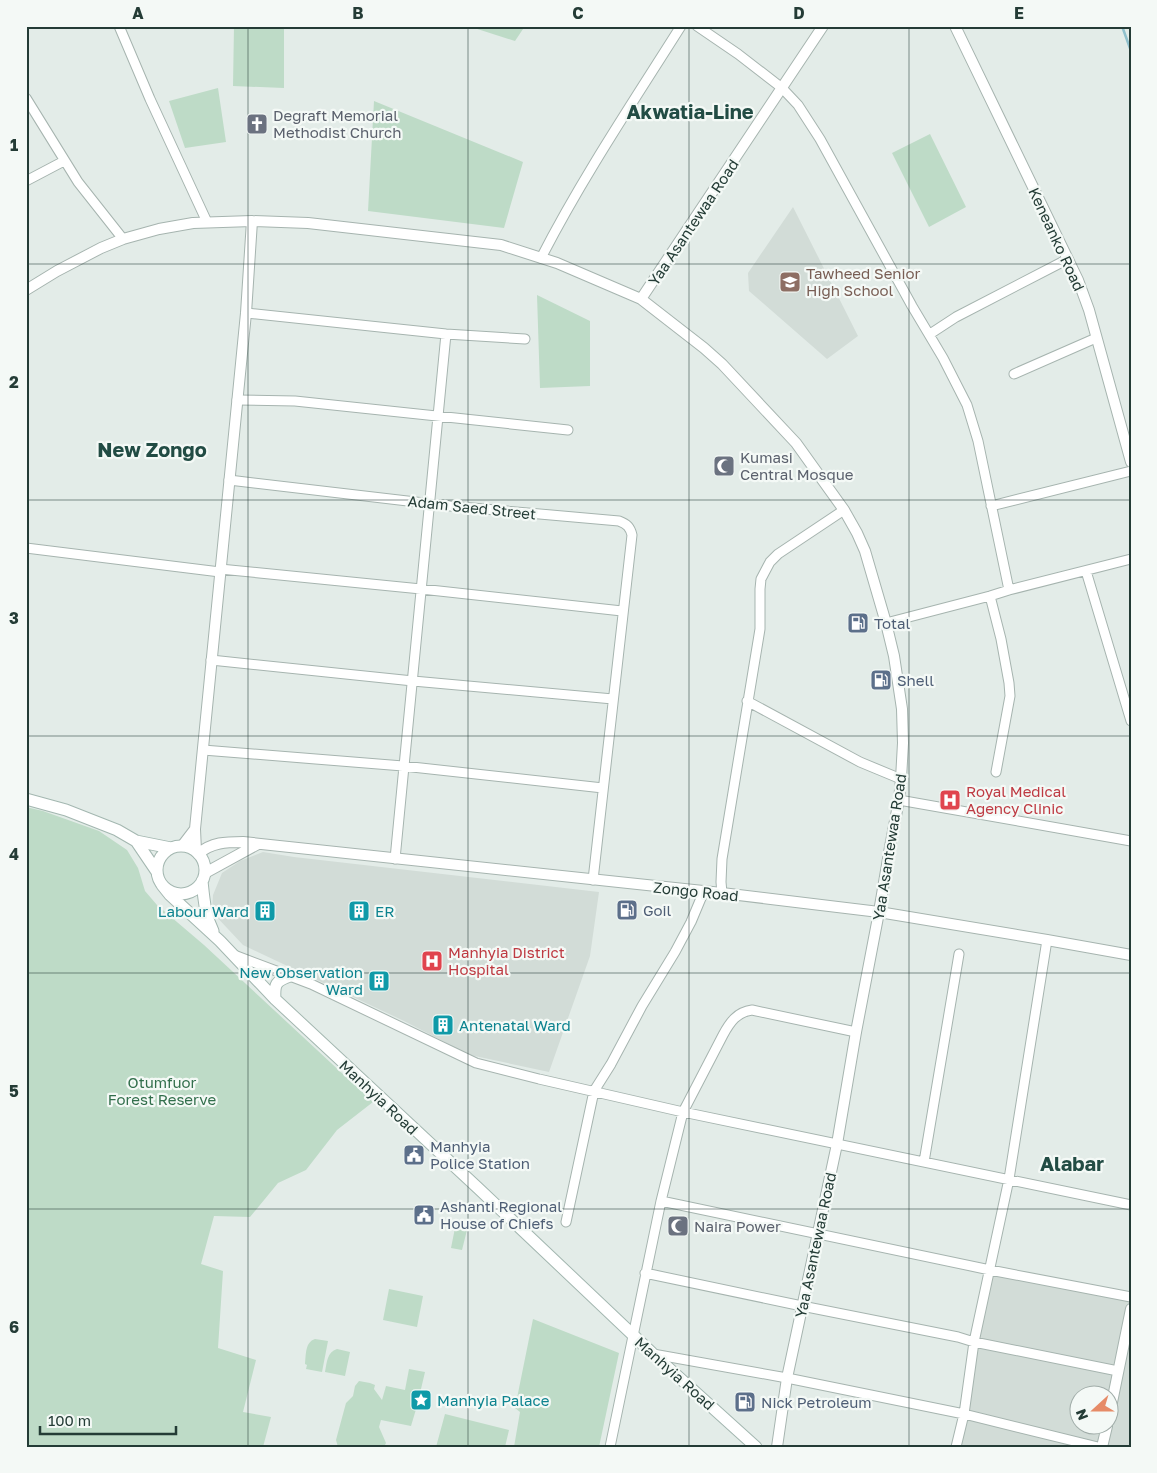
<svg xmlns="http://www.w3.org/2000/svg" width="1157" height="1473" font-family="'Golos Text',sans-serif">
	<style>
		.built { fill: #d2dcd7; fill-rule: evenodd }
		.green { fill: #bedbc7 }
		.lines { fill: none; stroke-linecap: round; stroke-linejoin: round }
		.stream { stroke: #90c1cc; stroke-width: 2.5 }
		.minor-casing { stroke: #a6b4af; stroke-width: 11 }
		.tertiary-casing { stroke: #a6b4af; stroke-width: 12 }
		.secondary-casing { stroke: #a3b7b0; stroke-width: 13 }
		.minor { stroke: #fff; stroke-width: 9 }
		.tertiary { stroke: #fff; stroke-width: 10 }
		.secondary { stroke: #fff; stroke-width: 11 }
		.grid { fill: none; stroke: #243c36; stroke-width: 1; stroke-opacity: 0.55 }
		.labels { text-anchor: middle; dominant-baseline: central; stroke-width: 4.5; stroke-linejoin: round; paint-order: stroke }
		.worship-label { font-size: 15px; fill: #5b616d; stroke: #f4f9f6; text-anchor: start }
		.street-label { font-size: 15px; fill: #243c36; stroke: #f4f9f6 }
		.education-label { font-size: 15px; fill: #785e54; stroke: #f4f9f6; text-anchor: start }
		.service-label { font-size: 15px; fill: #4e5e75; stroke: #f4f9f6; text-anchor: start }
		.health-label { font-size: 15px; fill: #be3a42; stroke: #f4f9f6; text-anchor: start }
		.culture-label { font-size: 15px; fill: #0d838f; stroke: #f4f9f6; text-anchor: start }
		.park-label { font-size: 15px; fill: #326f4c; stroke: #f4f9f6 }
		.district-label { font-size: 20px; font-weight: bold; fill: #224c44; stroke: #f4f9f6 }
		.neatline { fill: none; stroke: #243c36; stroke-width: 2 }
		.grid-label { font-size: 16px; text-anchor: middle; font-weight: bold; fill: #243c36 }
	</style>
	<rect width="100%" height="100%" fill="#e3ece8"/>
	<path class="built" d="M793 207 858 336 827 359 749 291 748 273Z
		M263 852 294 857 599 892 590 956 549 1072 470 1055 404 1021 243 945 212 912 213 895 222 873 240 861Z
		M986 1267 1129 1293 1131 1287V1447H952ZM1080 1396H1110V1426H1080Z"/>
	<path class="green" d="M234 26H284V88L233 86Z
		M468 26H525L515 41Z
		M218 88 226 142 185 148 169 101Z
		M374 101 523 162 504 228 368 211Z
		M930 134 966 207 929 227 892 153Z
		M537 295 590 321V386L540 388Z
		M26 807 43 811 99 831 127 850 138 868 145 891 157 905 204 945 373 1102 337 1130 306 1170 278 1183 250 1217 214 1216 201 1264 223 1271 218 1348 256 1360 243 1412 271 1417 263 1447H26Z
		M456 1223 468 1226 462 1250 451 1248Z
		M389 1289 423 1296 417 1327 383 1320Z
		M533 1319 619 1353 599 1447H514L520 1412 515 1408Z
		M315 1339 328 1341 322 1372 306 1369 307 1365 305 1364C306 1355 305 1342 315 1339Z
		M337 1349 350 1352 345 1376 325 1372C327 1362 327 1352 337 1349Z
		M409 1369 425 1372 417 1406 411 1426 381 1420 379 1427 386 1443 384 1447H338L336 1440 346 1403 353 1396 355 1386 359 1381 370 1383 375 1385 374 1389 382 1400 386 1386 405 1390Z
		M445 1414 509 1430 505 1447H436Z"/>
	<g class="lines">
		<path class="stream" d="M1122 26 1131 51"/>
		<g class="minor-casing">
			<path id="minor" d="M119 26 150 99 207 222
				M697 26 738 54 782 88 798 105 820 139 912 306 943 358 967 405 978 441 1009 590
				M26 98 78 182 123 239
				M26 181 64 161
				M541 258C582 178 633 102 681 26
				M246 313 446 334 525 339
				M930 334 956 317 1068 259
				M1014 374 1096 338
				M237 400 295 401 568 430
				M229 480 450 506 619 521C627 524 630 527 632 535L593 880
				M991 506 1131 471
				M26 548 220 572
				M220 569 421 589 622 611
				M1086 571 1131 721
				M990 596 1001 639 1009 683 1010 696 996 772
				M886 623 990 596 1009 590 1131 559
				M211 660 413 681 613 699
				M747 701 860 762 901 779
				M203 750 403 766 603 788
				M899 800 1131 841
				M395 859 446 334
				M722 893 721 882 722 859 760 629V589L761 579 770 562 778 554 844 510
				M234 955 311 984 476 1063 539 1079 683 1112 1131 1205
				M924 1162 959 954
				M661 1201 990 1270 1131 1297
				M566 1222 594 1091 611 1064 642 1006 675 952 691 922 704 891
				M645 1273 802 1306 958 1337 974 1342 1118 1371
				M653 1354 787 1378 964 1414 1098 1447
				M610 1447 661 1201 683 1112 723 1035C730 1022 737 1012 752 1010L856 1032
				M956 1447 964 1414 974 1342 1009 1179 1047 940"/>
		</g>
		<g class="tertiary-casing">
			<path id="tertiary" d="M955 26 1078 280 1089 310 1131 462
				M26 290 57 271 101 248 123 239 159 229 193 223 252 221 308 223 501 245 557 263 641 299 704 348 722 364 796 443 844 510 857 533 865 551 886 623 894 656 902 709 903 743 901 779 899 800 890 847 879 912 856 1032 837 1144 787 1378 777 1447
				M641 299 823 26
				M182 846 195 829
				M196 851 195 829 246 313 252 221
				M198 854C212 842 226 842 243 842L722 893 879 912 1047 940 1131 955
				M205 873 258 844
				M1110 1412 1131 1309
				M1102 1447 1107 1426"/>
		</g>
		<g class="secondary-casing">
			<path id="secondary" d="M26 799 66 810 117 830 136 841 157 872
				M136 841 171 848
				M157 870a24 24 0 1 1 48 0a24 24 0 1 1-48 0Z
				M202 881C204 900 205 915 213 931
				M162 885 170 895 220 941 275 999 479 1189 652 1353 756 1447
				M275 999C274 984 276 981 290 976"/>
		</g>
		<use href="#minor" class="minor"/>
		<use href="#tertiary" class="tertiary"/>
		<use href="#secondary" class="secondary"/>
	</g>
	<path class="grid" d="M248 26V1447M468 26V1447M689 26V1447M909 26V1447M26 264H1131M26 500H1131M26 736H1131M26 973H1131M26 1209H1131"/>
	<defs>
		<g id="church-square" transform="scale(1.125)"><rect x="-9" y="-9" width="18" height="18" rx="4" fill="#6b7280" stroke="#f4f9f6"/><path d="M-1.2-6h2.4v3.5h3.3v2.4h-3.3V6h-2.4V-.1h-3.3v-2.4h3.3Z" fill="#fff"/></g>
		<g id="school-square" transform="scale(1.125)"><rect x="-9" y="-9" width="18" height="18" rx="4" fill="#8d6e63" stroke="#f4f9f6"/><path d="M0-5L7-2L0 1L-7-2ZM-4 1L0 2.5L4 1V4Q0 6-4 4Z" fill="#fff"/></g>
		<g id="mosque-square" transform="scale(1.125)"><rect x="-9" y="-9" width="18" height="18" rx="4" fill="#6b7280" stroke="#f4f9f6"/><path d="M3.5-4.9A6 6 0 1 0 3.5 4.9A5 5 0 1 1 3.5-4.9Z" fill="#fff"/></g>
		<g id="fuel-square" transform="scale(1.125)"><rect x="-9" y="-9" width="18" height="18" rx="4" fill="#5c6f8a" stroke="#f4f9f6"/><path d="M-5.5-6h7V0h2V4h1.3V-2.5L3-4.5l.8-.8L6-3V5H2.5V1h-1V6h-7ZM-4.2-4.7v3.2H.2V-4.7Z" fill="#fff"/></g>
		<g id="hospital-square" transform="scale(1.125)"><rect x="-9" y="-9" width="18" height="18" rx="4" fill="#e0444e" stroke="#f4f9f6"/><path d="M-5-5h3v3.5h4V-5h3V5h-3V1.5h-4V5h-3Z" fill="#fff"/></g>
		<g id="building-square" transform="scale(1.125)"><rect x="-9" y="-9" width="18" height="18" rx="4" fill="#0f9aa8" stroke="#f4f9f6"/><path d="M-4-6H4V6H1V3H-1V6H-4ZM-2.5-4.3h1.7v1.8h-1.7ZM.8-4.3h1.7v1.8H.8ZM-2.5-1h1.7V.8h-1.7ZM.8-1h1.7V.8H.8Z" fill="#fff"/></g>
		<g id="civic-square" transform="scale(1.125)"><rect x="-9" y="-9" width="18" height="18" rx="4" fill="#5c6f8a" stroke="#f4f9f6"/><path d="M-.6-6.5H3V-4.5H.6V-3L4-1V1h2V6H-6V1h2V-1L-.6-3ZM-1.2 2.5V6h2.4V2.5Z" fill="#fff"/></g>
		<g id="sight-square" transform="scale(1.125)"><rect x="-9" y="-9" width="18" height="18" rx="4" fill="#0f9aa8" stroke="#f4f9f6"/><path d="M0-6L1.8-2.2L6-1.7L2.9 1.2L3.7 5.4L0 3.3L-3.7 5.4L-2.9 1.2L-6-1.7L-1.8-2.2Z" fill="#fff"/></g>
	</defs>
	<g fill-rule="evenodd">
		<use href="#church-square" x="257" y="124"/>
		<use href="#school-square" x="790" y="282"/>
		<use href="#mosque-square" x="724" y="466"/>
		<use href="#fuel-square" x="858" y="623"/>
		<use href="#fuel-square" x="881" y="680"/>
		<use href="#hospital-square" x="950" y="800"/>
		<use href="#fuel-square" x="627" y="910"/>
		<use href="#building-square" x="265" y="911"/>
		<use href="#building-square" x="359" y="911"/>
		<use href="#hospital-square" x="432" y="961"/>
		<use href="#building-square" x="379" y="981"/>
		<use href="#building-square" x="443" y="1025"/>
		<use href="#civic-square" x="414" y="1155"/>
		<use href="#civic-square" x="424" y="1215"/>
		<use href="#mosque-square" x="678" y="1226"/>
		<use href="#sight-square" x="421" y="1400"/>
		<use href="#fuel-square" x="745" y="1402"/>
	</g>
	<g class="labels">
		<g class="worship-label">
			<text x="273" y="115">Degraft Memorial<tspan x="273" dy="17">Methodist Church</tspan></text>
			<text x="740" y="457">Kumasi<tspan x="740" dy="17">Central Mosque</tspan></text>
			<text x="694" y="1226">Naira Power</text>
		</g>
		<g class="street-label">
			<text transform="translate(693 222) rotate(-56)">Yaa Asantewaa Road</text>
			<text transform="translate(1057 239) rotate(65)">Keneanko Road</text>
			<text transform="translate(472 507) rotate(6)">Adam Saed Street</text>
			<text transform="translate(889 847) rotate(-81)">Yaa Asantewaa Road</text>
			<text transform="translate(696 891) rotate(6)">Zongo Road</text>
			<text transform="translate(379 1097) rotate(43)">Manhyia Road</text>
			<text transform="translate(815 1245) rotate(-78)">Yaa Asantewaa Road</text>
			<text transform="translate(675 1373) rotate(42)">Manhyia Road</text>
		</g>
		<g class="education-label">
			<text x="806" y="273">Tawheed Senior<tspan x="806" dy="17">High School</tspan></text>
		</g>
		<g class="service-label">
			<text x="874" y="623">Total</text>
			<text x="897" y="680">Shell</text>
			<text x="643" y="910">Goil</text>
			<text x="430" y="1146">Manhyia<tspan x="430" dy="17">Police Station</tspan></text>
			<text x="440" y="1206">Ashanti Regional<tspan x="440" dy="17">House of Chiefs</tspan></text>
			<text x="761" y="1402">Nick Petroleum</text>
		</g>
		<g class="health-label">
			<text x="966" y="791">Royal Medical<tspan x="966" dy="17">Agency Clinic</tspan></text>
			<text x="448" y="952">Manhyia District<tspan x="448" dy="17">Hospital</tspan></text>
		</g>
		<g class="culture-label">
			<text x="249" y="911" text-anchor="end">Labour Ward</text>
			<text x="375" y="911">ER</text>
			<text x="363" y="972" text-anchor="end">New Observation<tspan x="363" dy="17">Ward</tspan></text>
			<text x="459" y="1025">Antenatal Ward</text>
			<text x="437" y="1400">Manhyia Palace</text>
		</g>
		<g class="park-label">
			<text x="162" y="1082">Otumfuor<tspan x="162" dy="17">Forest Reserve</tspan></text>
		</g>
		<g class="district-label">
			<text x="690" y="111">Akwatia-Line</text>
			<text x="152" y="449">New Zongo</text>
			<text x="1072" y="1163">Alabar</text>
		</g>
	</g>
	<rect width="1157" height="1473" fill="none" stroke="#f4f9f6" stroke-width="55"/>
	<g transform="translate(1094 1410) rotate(249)"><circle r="24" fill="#f4f9f6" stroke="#a1ada9"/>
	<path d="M0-4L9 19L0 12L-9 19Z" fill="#e68b67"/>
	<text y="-8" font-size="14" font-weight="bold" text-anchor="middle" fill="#243c36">N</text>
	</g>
	<path d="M40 1426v8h136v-8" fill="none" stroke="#243c36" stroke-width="2.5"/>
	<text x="48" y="1426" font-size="15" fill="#243c36" stroke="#f4f9f6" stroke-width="4" paint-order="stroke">100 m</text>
	<rect x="28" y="28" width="1102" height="1418" class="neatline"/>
	<g class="grid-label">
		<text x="138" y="19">A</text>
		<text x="358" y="19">B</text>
		<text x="578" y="19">C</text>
		<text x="799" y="19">D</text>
		<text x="1019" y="19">E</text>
		<text x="14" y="151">1</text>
		<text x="14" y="388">2</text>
		<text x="14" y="624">3</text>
		<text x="14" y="860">4</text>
		<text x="14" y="1097">5</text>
		<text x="14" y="1333">6</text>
	</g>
</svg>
